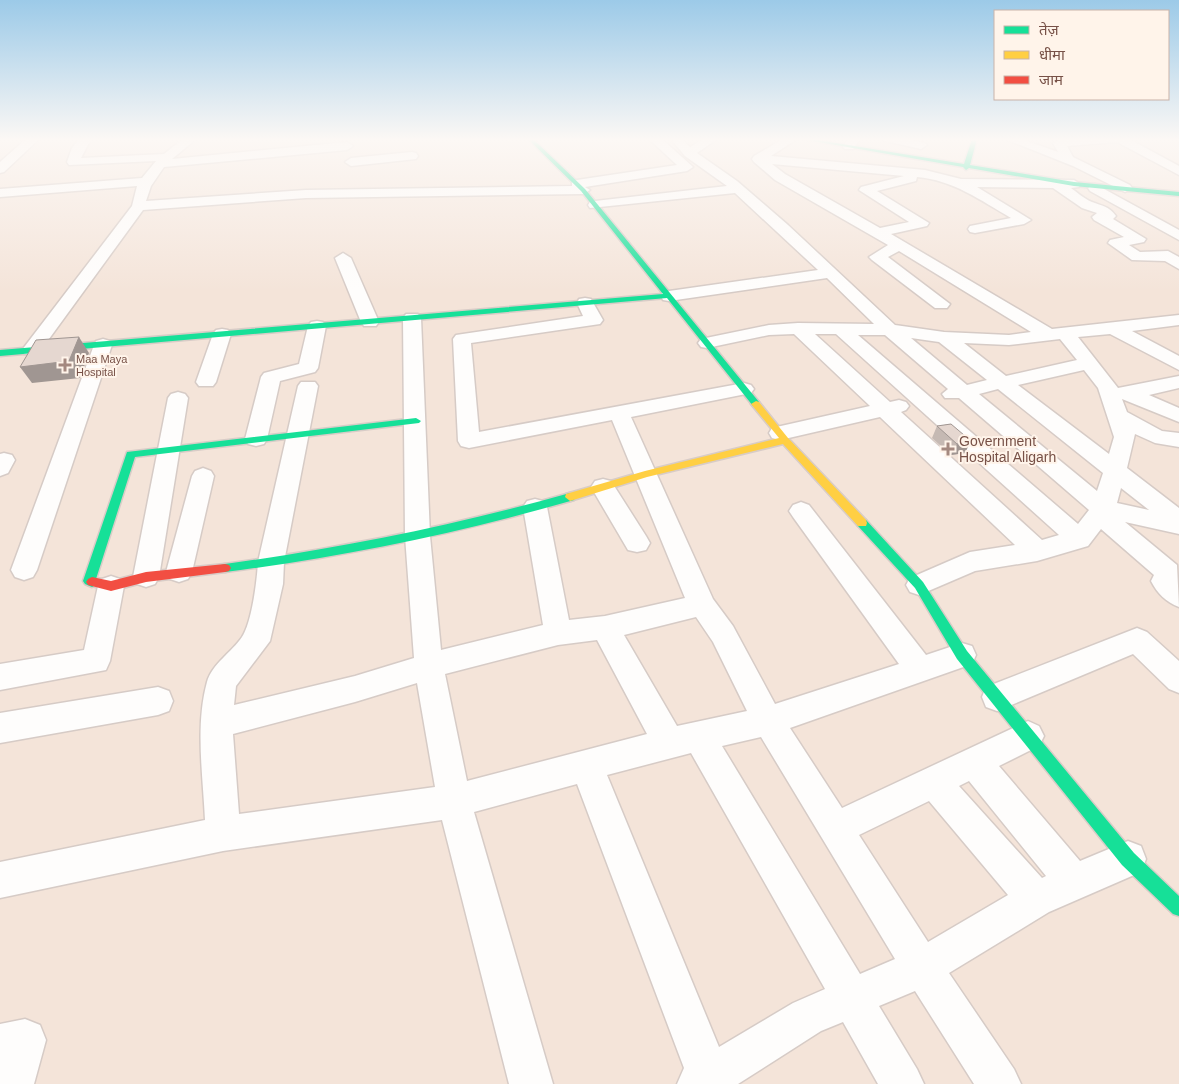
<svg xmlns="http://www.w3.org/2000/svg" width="1179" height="1084" font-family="Helvetica,'Noto Sans Devanagari',sans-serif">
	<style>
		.residential { fill: #f4e4d9 }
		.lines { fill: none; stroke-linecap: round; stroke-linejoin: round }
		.street-casing { stroke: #d6cbc6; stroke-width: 3 }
		.fast-casing { stroke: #d8ccc7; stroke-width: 3 }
		.slow-casing { stroke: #d8ccc7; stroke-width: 3 }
		.jam-casing { stroke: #d8ccc7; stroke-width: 3 }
		.street { fill: #fefdfc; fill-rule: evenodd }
		.fast { fill: #16e098; fill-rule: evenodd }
		.slow { fill: #ffcf43; fill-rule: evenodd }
		.jam { fill: #f24e42; fill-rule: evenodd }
		.wall { fill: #c5b9b3 }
		.shaded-wall { fill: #a09692 }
		.building { fill: #e5d7d0; stroke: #a09692 }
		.poi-dot { fill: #a48980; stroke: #fff4ea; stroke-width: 2 }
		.labels { text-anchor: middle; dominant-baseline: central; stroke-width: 4; stroke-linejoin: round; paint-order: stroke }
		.far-poi-label { font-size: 11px; fill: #775147; stroke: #fff4ea; text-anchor: start }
		.poi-label { font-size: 14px; fill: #775147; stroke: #fff4ea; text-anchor: start }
	</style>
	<rect width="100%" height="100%" fill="#f8f0e9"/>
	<path class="residential" d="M0 139H1179V1084H0Z"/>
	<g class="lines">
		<g class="street-casing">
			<path id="street" d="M26 139H39L4 172 0 173V162Z
				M79 139H91L81 158 164 154 183 139H196L172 159 347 142 353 146 347 150 164 167 151 186 146 201 306 190 572 186V181L577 180 677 165 649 139H662L693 167 687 171 585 187 590 190 583 194 306 198 143 210 38 354H24L22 350 132 206 137 186 0 197V189L142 178 156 161 69 165 67 162 72 148Z
				M671 139H681L690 147 703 139H717L697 153 737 181 788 225 895 325 944 332 1009 335 1031 332 899 251 888 257 950 304 947 308H935L872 260 869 257 888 245 775 180 754 162 752 159 754 156 783 139H797L771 156 925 170 961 179 1074 180 1080 184 1079 187 1071 188C1077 192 1084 199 1092 202 1102 206 1109 206 1116 216L1113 219 1146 239 1144 242 1129 245 1140 252 1168 251 1179 257V269L1165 261 1132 260 1108 243 1110 240 1124 237 1094 220 1092 217 1097 213 1082 208 1053 188 977 187 1031 220 1024 224 975 233 970 232 968 229 970 226 1011 218C980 200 953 180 917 177L916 181 877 191 929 223 927 226 891 234 1052 329 1179 315V325L1132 331 1179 356V370L1110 334 1078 337 1118 388 1179 376V388L1149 395 1179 408V422L1122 399 1127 412 1162 431 1179 433V447L1155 443 1135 434 1127 468 1179 508V534L1125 522 1177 565 1179 607C1166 602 1157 593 1151 581L1154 575 1101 529 1088 546 1037 561 975 571 919 595 910 592 906 585 910 578 970 552 1015 545 880 417 780 440 772 438 769 433 772 428 870 406 794 334 769 335 707 348 701 347 698 343 701 339 769 325 798 323 874 324 827 278 669 301 663 300 661 296 663 292 669 291 818 270 735 193 590 208 588 205 590 202 595 201 727 186 685 156ZM772 164 904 176 861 187 859 190 909 222 880 228 785 174ZM815 334H836L1059 535 1042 540 901 412 906 410 909 406 906 402 899 400 890 402ZM858 335H885L948 389 942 394 945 398H959L1089 510 1078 524ZM911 338 939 342 987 380 967 385ZM1060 339 1077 360 1006 376 964 343 1009 345ZM1084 370 1098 388 1114 437 1109 454 1018 385ZM998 389 1103 473 1097 491 979 394ZM1121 488 1149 510 1117 503Z
				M848 139H860L853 149H845L843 147Z
				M883 139H906L925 143 927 145 921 149 885 141Z
				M1005 139H1021L1058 152 1053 143 1059 140 1129 139 1179 166V175L1117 142 1067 146 1073 157 1130 185 1132 188 1125 192 1073 166Z
				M412 152 416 153 418 156 416 159 351 166 345 162 351 158Z
				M1095 184 1179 230V240L1090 191 1088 188Z
				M343 253 351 258 379 322 376 326H364L361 322 335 258Z
				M585 298 591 299 603 320 600 324 471 343 479 432 744 383 751 385 754 389 751 393 631 417 713 599 733 626 775 704 899 664 793 517 789 511 793 505 801 502 809 505 926 655 962 643 972 646 976 655 972 664 790 728 842 808 1028 721 1039 726 1044 736 1039 746 999 766 1080 861 1128 841 1141 846 1146 859 1141 872 1049 912 949 973 1014 1069 1021 1084H974L915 991 879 1006 917 1069 924 1084H878L843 1022 821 1031 738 1084H677L684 1068 577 784 474 812 553 1084H509L442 820 223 851 0 898V862L205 820C203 776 195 725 207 682 212 664 232 652 242 637 252 622 257 580 258 562L298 386 301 382H315L318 386 284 562 283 584 270 641 236 686 234 705 355 676 414 658 405 536 403 318 406 314H418L421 318 430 536 441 650 543 625 523 507 527 501 535 499 543 501 547 507 569 620 605 616 685 598 612 420 469 448 461 446 458 441 453 339 456 335 583 316 577 303 579 299ZM696 617 713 642 747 711 677 726 624 635ZM597 640 647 734 467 781 445 674 558 645ZM417 683 435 787 239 814 233 734 355 702ZM761 737 895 959 860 974 722 746ZM691 753 825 989 793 1003 719 1047 607 775ZM969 781 1046 876 1042 878 959 786ZM929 801 1008 895 928 942 859 835Z
				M317 321 323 322 326 326 318 368 315 372 280 381 267 439 264 444 256 446 248 444 245 439 261 377 264 373 299 364 308 326 311 322Z
				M222 329 228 330 231 334 216 382 213 386H199L196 382 213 334 216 330Z
				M103 339 110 341 112 345 37 570 33 577 24 580 15 577 11 570 94 345 96 341Z
				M178 392 185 394 188 398 159 577 155 584 146 587 137 584 133 577 168 398 171 394Z
				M4 453 12 455 15 460 8 473 0 476V454Z
				M203 468 211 471 214 476 192 572 188 579 179 582 170 579 166 572 192 476 195 471Z
				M603 479 611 481 646 536 650 543 646 550 637 552 628 550 591 487 595 481Z
				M111 576 120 579 124 586 110 661 106 670 0 690V664L84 650 98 586 102 579Z
				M1137 628 1147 632 1179 661V693L1169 689 1133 654 997 711 986 707 982 697 986 687Z
				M158 687 169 691 173 701 169 711 158 715 0 743V713Z
				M25 1019 40 1025 46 1040 34 1084H0V1024Z"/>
		</g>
		<g class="fast-casing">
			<path id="fast" d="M528 139H533L585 189 759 402V406H753L667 298 0 356V350L663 294 581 191Z
				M801 139H812L964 164 972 139H977L970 165 1074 182 1179 192V196L1074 186 969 168 966 170 963 167Z
				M416 418 421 421 419 423 135 457 96 579 98 582 96 585 92 587 85 584 83 581 127 452Z
				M570 493 574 494 575 497 574 500C459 533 343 557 225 572L221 571 219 568 221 565 225 564C342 548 456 525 570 493Z
				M862 519 866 520 923 582 967 651 1134 853 1179 896V916L1173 914 1122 865 957 659 915 588 858 526 857 523 858 520Z"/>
		</g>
		<g class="slow-casing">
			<path id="slow" d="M756 401 759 402 788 438 866 520 867 523 866 526H858L783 444 647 477 570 501 565 497 566 494 645 471 779 438 751 404Z"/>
		</g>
		<g class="jam-casing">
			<path id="jam" d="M225 564 229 565 231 568 229 571 225 572 146 582 111 591 88 585 86 582 88 579 92 577 111 581 146 572Z"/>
		</g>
		<use href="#street" class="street"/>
		<use href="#fast" class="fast"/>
		<use href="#slow" class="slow"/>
		<use href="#jam" class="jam"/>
	</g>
	<path class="wall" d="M951 424 965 453 951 455 932 438 937 426Z"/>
	<path class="shaded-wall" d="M79 337 89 353 80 378 32 383 20 367Z
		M971 441 965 453 951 455 957 444Z"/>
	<path class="building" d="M79 337 69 361 20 367 36 340Z
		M951 424 971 441 957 444 937 426Z"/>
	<linearGradient id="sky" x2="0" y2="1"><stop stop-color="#9ccae8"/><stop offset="0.48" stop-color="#fcf8f5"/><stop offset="1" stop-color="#fcf8f5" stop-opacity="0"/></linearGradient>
	<rect width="1179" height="291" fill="url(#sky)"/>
	<g class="poi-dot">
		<path d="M62.5 357.5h5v5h5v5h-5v5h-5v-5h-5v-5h5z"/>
		<path d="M945.5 441.5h5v5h5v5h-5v5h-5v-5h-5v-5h5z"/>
	</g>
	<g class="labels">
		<g class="far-poi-label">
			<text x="76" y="359">Maa Maya<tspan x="76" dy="13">Hospital</tspan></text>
		</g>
		<g class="poi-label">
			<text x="959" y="441">Government<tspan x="959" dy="16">Hospital Aligarh</tspan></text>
		</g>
	</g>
	<rect x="994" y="10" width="175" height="90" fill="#fff4ea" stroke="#c9b3a9"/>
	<rect x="1004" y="26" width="25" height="8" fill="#16e098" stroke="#c9b3a9"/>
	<text x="1039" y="35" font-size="15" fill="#775147">तेज़</text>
	<rect x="1004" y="51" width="25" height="8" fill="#ffcf43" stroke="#c9b3a9"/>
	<text x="1039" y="60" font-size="15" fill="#775147">धीमा</text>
	<rect x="1004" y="76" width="25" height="8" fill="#f24e42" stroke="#c9b3a9"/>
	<text x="1039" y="85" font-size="15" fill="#775147">जाम</text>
</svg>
